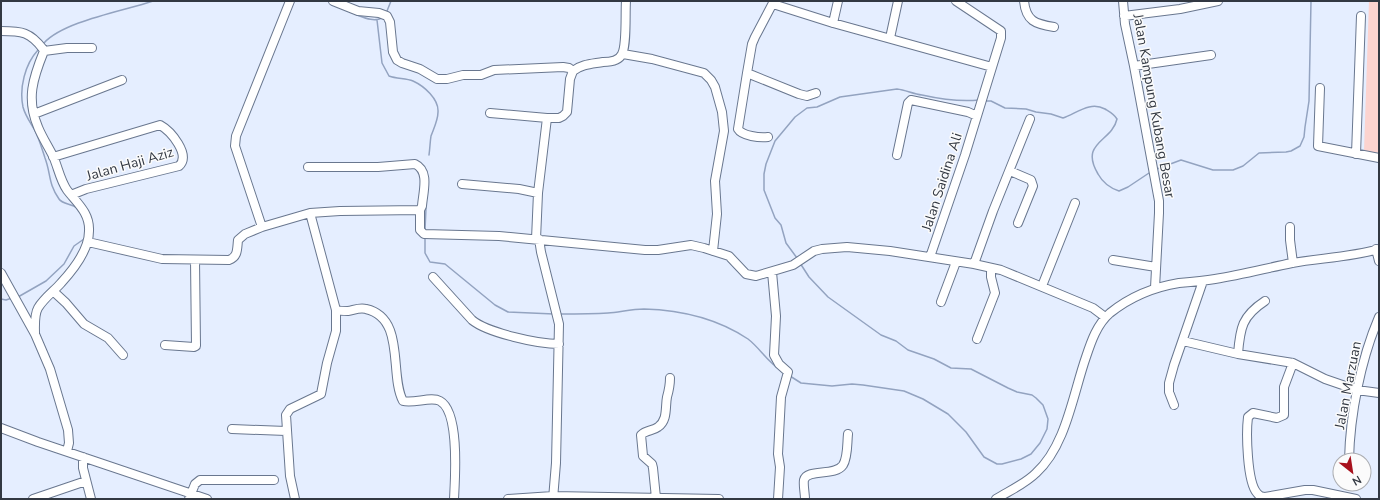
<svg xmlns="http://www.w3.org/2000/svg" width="1380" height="500" font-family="'Nunito Sans',sans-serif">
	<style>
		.green { fill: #fcd3cf }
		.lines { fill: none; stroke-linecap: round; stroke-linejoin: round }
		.stream { stroke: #93a3c0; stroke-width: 1.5 }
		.minor-casing { stroke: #69778f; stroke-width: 10 }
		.minor { stroke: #fff; stroke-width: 8 }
		.labels { text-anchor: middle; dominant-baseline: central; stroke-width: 3; stroke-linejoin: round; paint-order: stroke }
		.street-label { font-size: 14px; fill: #323842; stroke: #fbfbfb }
	</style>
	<rect width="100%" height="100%" fill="#e5eeff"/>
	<path class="green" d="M1369 1H1379V153L1364 151Z"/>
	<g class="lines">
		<path class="stream" d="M387 11 391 1
			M357 15C365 18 374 22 382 18
			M377 20 382 63 389 76C397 79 406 78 413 81 424 86 439 99 438 112 438 120 434 128 431 136 430 142 430 148 429 155
			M44 43C64 21 124 11 153 1
			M38 50C25 64 19 88 23 107 25 115 30 122 34 129 39 138 42 149 45 158 51 174 48 183 59 199 62 204 72 204 77 208
			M986 101H991L1005 108 1026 109 1036 112 1051 114 1063 118C1077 113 1090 101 1105 109 1110 112 1114 114 1117 119 1112 142 1079 142 1098 174 1103 183 1110 188 1119 191L1128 187 1149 173
			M1157 169 1181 160 1213 170H1233L1243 166 1259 153 1286 152 1291 151 1300 146 1304 137 1305 127 1309 101 1311 1
			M425 230 426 208
			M425 236V253L430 262 445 264 495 305 508 312 554 314
			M797 258 786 243 781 225 775 218 764 190V174L766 164 775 141 795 117 807 108 817 107 840 97 897 89C906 90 913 94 922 95 940 99 960 102 979 100
			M18 297 46 281 64 264 74 246 84 239
			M1 299 6 300 12 298
			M559 314C575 314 592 314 608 313 620 312 632 309 644 309 680 310 718 319 748 339 760 348 768 363 781 370
			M790 376 801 383 832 386 852 384 863 385 904 391 923 399 948 414 966 432 984 457 997 464H1002L1021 459 1031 454 1040 443 1047 429 1048 419 1043 405 1036 398 1032 395 1017 392 1008 388 971 369 951 368 934 359 908 350 896 341 881 335 828 297 809 277 800 263"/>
		<g class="minor-casing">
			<path id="minor" d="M333 1 358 11 379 13 387 16 390 22 393 52 397 60 402 63 420 69 437 79H447L463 75H481L494 70 563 67 569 68 573 71
				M774 1 755 37 752 44 747 73 799 94 807 96 816 93
				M1024 1C1026 21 1035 24 1054 27
				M1123 1 1125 24 1134 66 1159 201V213L1155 288
				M773 4 833 23 992 67
				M1124 16 1180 9 1218 1
				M833 23 838 1
				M1 31C22 31 30 32 43 49L44 51C33 78 26 99 38 127 42 137 48 146 53 156 58 167 60 180 67 190 77 203 90 213 89 231 89 249 73 270 61 283 54 291 44 298 38 308 34 315 35 326 35 334
				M890 38 898 1
				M44 51 67 48H92
				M623 54 652 59 704 73 711 80 715 87 722 112 724 131 715 181 717 214 713 251
				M1134 66 1211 55
				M747 73 738 129C742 136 760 138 768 137
				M1320 88 1318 146 1379 158
				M490 113 547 118
				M34 114 122 80
				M1356 154 1361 16
				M897 155 908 103 911 100 968 112 977 116
				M53 157 160 125C171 131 191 155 179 166L86 189 71 195
				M308 167H378L415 164C430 171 423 192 422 206L420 210
				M1010 171 1031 180 1033 186 1018 223
				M462 184 519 189 538 193
				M262 227 235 146 236 136 290 1
				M1290 227V240L1293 263
				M536 239 538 193 547 118H559L563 116 567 112 570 79 573 71C582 64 592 64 603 62 609 62 619 61 622 54 627 45 625 13 626 1
				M539 239 541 252 559 324 556 463 553 499
				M88 242 162 259 229 260C238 257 237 249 238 240L245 234 262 227 310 213 340 211 420 210V230L424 234 499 236 645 250H658L691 245 704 248 729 256 746 274 756 276 793 265 814 251 822 249 847 247 890 251 974 264 1001 270 1093 308 1105 317
				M1376 249 1379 261
				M930 257 965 155 1001 38V31L956 1
				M1113 260 1156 267
				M974 264 993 211 1030 119
				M772 272 776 316 774 355 779 364 788 372 781 397 778 454 780 467 778 499
				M1 273 35 334 50 369 68 430 69 443 67 451
				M433 277 472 320C488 333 538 344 559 344
				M1042 286 1075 203
				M53 291 66 303 84 324 108 338 123 355
				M941 302 956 262
				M336 310C340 311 344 311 348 311 354 310 360 307 366 309 406 318 389 375 403 401 414 404 431 396 440 401 460 412 455 479 454 499
				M977 339 995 293 991 277V268
				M1183 341 1238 354 1293 363 1325 379 1357 390 1379 393
				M165 345 194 347 196 346 195 260
				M1238 354C1240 328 1242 316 1265 301
				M1293 363 1284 387V415L1277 418 1253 413 1248 417C1246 433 1247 482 1257 493 1259 496 1262 497 1265 497L1305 490H1313L1356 499
				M1174 405 1169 392V383L1174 365 1203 281
				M1 428 38 442 207 499
				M232 429 286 431
				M83 457V468L91 499
				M1349 460C1350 414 1361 359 1379 317
				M656 498 653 468 652 464 643 456 641 435C646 430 653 431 658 427 668 420 665 407 667 397 669 390 670 385 670 378
				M33 499 86 481
				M189 499 195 484 200 480H274
				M295 499 290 476 286 415 290 409 317 396 321 394 327 363 336 331V310L310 213
				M508 499 553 496 719 499
				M805 499C805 493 803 485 804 480 807 468 835 477 843 465 848 457 847 443 848 434
				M996 499C1009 491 1025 484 1036 473 1066 446 1073 394 1086 357 1091 342 1097 324 1110 313 1130 297 1154 287 1179 283 1191 282 1203 281 1215 279 1241 275 1267 268 1292 263 1321 258 1351 257 1379 249"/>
		</g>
		<use href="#minor" class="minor"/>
	</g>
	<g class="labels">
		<g class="street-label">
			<text transform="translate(1154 106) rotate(80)">Jalan Kampung Kubang Besar</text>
			<text transform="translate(130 164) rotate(-16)">Jalan Haji Aziz</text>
			<text transform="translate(942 182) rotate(-72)">Jalan Saidina Ali</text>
			<text transform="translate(1348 385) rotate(-79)">Jalan Marzuan</text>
		</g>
	</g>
	<rect width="1380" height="500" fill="none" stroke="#323842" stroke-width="4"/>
	<g transform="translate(1352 472) rotate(150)"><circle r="19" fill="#fbfbfb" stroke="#abadb1"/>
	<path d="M0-3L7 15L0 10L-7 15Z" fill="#a7111d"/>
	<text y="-6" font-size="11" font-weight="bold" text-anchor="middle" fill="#323842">N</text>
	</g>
</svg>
